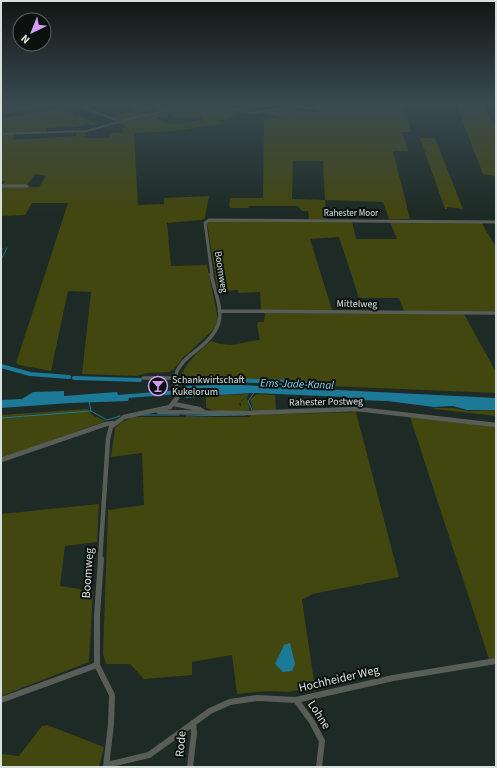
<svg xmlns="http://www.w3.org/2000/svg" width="497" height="768" font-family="'Source Sans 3',sans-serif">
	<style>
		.green { fill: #42460f; fill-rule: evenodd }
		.water { fill: #1d7998 }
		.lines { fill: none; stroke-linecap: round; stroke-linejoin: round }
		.stream { stroke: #1d7998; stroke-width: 1 }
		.canal { stroke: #1d7998; stroke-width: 4 }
		.minor-far4 { stroke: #595d58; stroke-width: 2 }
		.minor-far3 { stroke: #595d58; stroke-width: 3 }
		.minor-far2 { stroke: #595d58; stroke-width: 3.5 }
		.minor-far1 { stroke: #595d58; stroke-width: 4.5 }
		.minor { stroke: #595d58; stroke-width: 6 }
		.labels { text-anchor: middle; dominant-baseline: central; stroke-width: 4; stroke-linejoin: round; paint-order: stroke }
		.far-street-label { font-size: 9px; fill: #d8e0dd; stroke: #0b110f }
		.street-label { font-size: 10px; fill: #d8e0dd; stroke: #0b110f }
		.poi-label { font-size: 10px; fill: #d8e0dd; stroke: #0b110f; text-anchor: start }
		.water-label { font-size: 11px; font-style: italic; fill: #85d2f2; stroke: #0b110f }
		.near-street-label { font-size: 12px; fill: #d8e0dd; stroke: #0b110f }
	</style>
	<rect width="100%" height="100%" fill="#1d2a25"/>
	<path class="green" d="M31 104H42L45 107 1 114V105L12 107Z
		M144 104H149L148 105 153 107 165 104H191L164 111 155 108 140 112 148 114 121 120 111 117 133 111 131 109Z
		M195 104 222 106 244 112 229 117 230 118 217 121 229 123 174 131 134 133 138 205 164 204V198L209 196 205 218 202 220 167 223 171 266 207 265 218 319 217 324 213 330 184 357 174 369 169 372 146 373 137 376 82 374 91 292 68 291 51 371 19 365 16 363 68 203H32L25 215 1 216V186L39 187 46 176 35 174 27 185H2L5 181H1V135L15 134 13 140 76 136 77 132H86L84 138H109L110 133 124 132 121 129 127 127 119 123C130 119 157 110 168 115L155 118C171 127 185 123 203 119L199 116C186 119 176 118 164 112Z
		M333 104H357L358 108V104H402L411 132H402L408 151H393L410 219H389L383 202 325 200 326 219H309L308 211H302L298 206H249L248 208H230L229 206 230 198H263L264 119 276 117 278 120 279 116 270 115 263 112 291 106 300 107 298 109 300 110 293 113 308 110 309 112H317L316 108ZM293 161H323L325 200 292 199Z
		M457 104H483L496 129V176L483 174 458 110 459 109Z
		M62 109 66 113 71 112 75 117 80 116 98 124 92 125 88 124 76 127 46 128 47 132 1 134V118Z
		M420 138H435L463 209 447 207V209H445Z
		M215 220 352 221 356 239H397L390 222H481L496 247V311H404L399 298H359L339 237 310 239 332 310H261L260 292 238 293V290L218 292 207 223Z
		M265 313 464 314 496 372V393L329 386 326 384 296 381 180 378C186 362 198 352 211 341 234 349 238 342 260 340L257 326 258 322H264Z
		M249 394 239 404 241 407V401L248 395 247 399 250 410C240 411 214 414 206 407V396Z
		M257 394 275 395 276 411H253L250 399Z
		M435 408H454L469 411 496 410V416L434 409Z
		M87 409 94 416 106 421 1 458V415Z
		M356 412 399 577 312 594 302 600 315 688 287 692 267 691 237 694 232 655 192 662V675L144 679 130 664H106L103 654 108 510 144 505 142 453 111 457 115 428 122 422 133 417H248L253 415Z
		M410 417 496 427V658L489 659Z
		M99 504 97 542 65 546 60 586 93 591 89 662 1 696V514Z
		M47 725 104 747 99 767H1V754L19 756 42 726Z"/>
	<path class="water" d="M215 385H241L496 398V410H467L453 406 434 407 387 401 354 400 346 397 253 393 202 396 187 398 179 394 129 398 128 401 70 403 1 408V400L22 399 33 392 64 391V396L117 392 118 395 179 390 185 386Z
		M290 643 295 664 292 671 283 672 275 664 284 645Z"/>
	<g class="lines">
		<path class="stream" d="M1 249H3
			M1 260 7 248
			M89 401 91 411 107 420 120 416
			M252 410 248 401 254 393
			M142 415H179
			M186 416 245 415
			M1 418 91 411"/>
		<path class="canal" d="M1 366 30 374 69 377
			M74 378 140 380
			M179 379 293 382 326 385"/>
		<path class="minor-far4" d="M73 104 119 121
			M215 104 252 113 291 106 312 108 331 104
			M85 108 97 104
			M1 134 87 131 129 119 193 104"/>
		<path class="minor-far3" d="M1 186H27
			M212 275 205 223 209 220 496 222"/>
		<path class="minor-far2" d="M219 311 496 313
			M143 378H176
			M177 399C179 390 174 380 177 371 181 362 190 355 198 349 231 323 219 309 211 274"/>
		<path class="minor-far1" d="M174 404 199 409 206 413
			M156 410 159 412 250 413 357 409 496 425
			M1 460 106 424 113 423
			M100 560 108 439 111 427 124 417 170 407 177 398"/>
		<path class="minor" d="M101 559 97 615V665L112 695 111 724 106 767
			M1 700 97 665
			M296 700 312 722 322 741 319 767
			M107 765 149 755 210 711 230 702 257 698 296 700 393 678 496 661
			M190 767 194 733 193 723"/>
	</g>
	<linearGradient id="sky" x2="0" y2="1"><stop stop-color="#101714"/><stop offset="0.49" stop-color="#3a4a51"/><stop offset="1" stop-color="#3a4a51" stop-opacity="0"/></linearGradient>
	<rect width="497" height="212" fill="url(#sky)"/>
	<defs>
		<g id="bar-ring" transform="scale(1)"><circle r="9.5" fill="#0b110f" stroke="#d49cfc" stroke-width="1.5"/><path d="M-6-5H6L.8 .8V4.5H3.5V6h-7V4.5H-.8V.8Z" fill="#d49cfc"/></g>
	</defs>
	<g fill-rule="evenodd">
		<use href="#bar-ring" x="158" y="386"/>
	</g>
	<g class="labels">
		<g class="far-street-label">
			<text x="351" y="213">Rahester Moor</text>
		</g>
		<g class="street-label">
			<text transform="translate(221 272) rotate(81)">Boomweg</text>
			<text transform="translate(357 304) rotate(1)">Mittelweg</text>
			<text transform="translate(326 402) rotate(-1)">Rahester Postweg</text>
		</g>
		<g class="poi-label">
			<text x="172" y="380">Schankwirtschaft<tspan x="172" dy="12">Kukelorum</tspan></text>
		</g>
		<g class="water-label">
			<text transform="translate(297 384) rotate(2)">Ems-Jade-Kanal</text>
		</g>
		<g class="near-street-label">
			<text transform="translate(88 573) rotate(-86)">Boomweg</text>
			<text transform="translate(339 679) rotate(-13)">Hochheider Weg</text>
			<text transform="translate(319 715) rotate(57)">Lohne</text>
			<text transform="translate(181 744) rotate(-85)">Rode</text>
		</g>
	</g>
	<rect width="497" height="768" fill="none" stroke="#d8e0dd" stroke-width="4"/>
	<g transform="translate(32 32) rotate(223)"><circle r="19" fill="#0b110f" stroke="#5d6461"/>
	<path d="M0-3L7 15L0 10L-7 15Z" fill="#d49cfc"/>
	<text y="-6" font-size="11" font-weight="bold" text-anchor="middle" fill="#d8e0dd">N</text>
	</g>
</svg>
